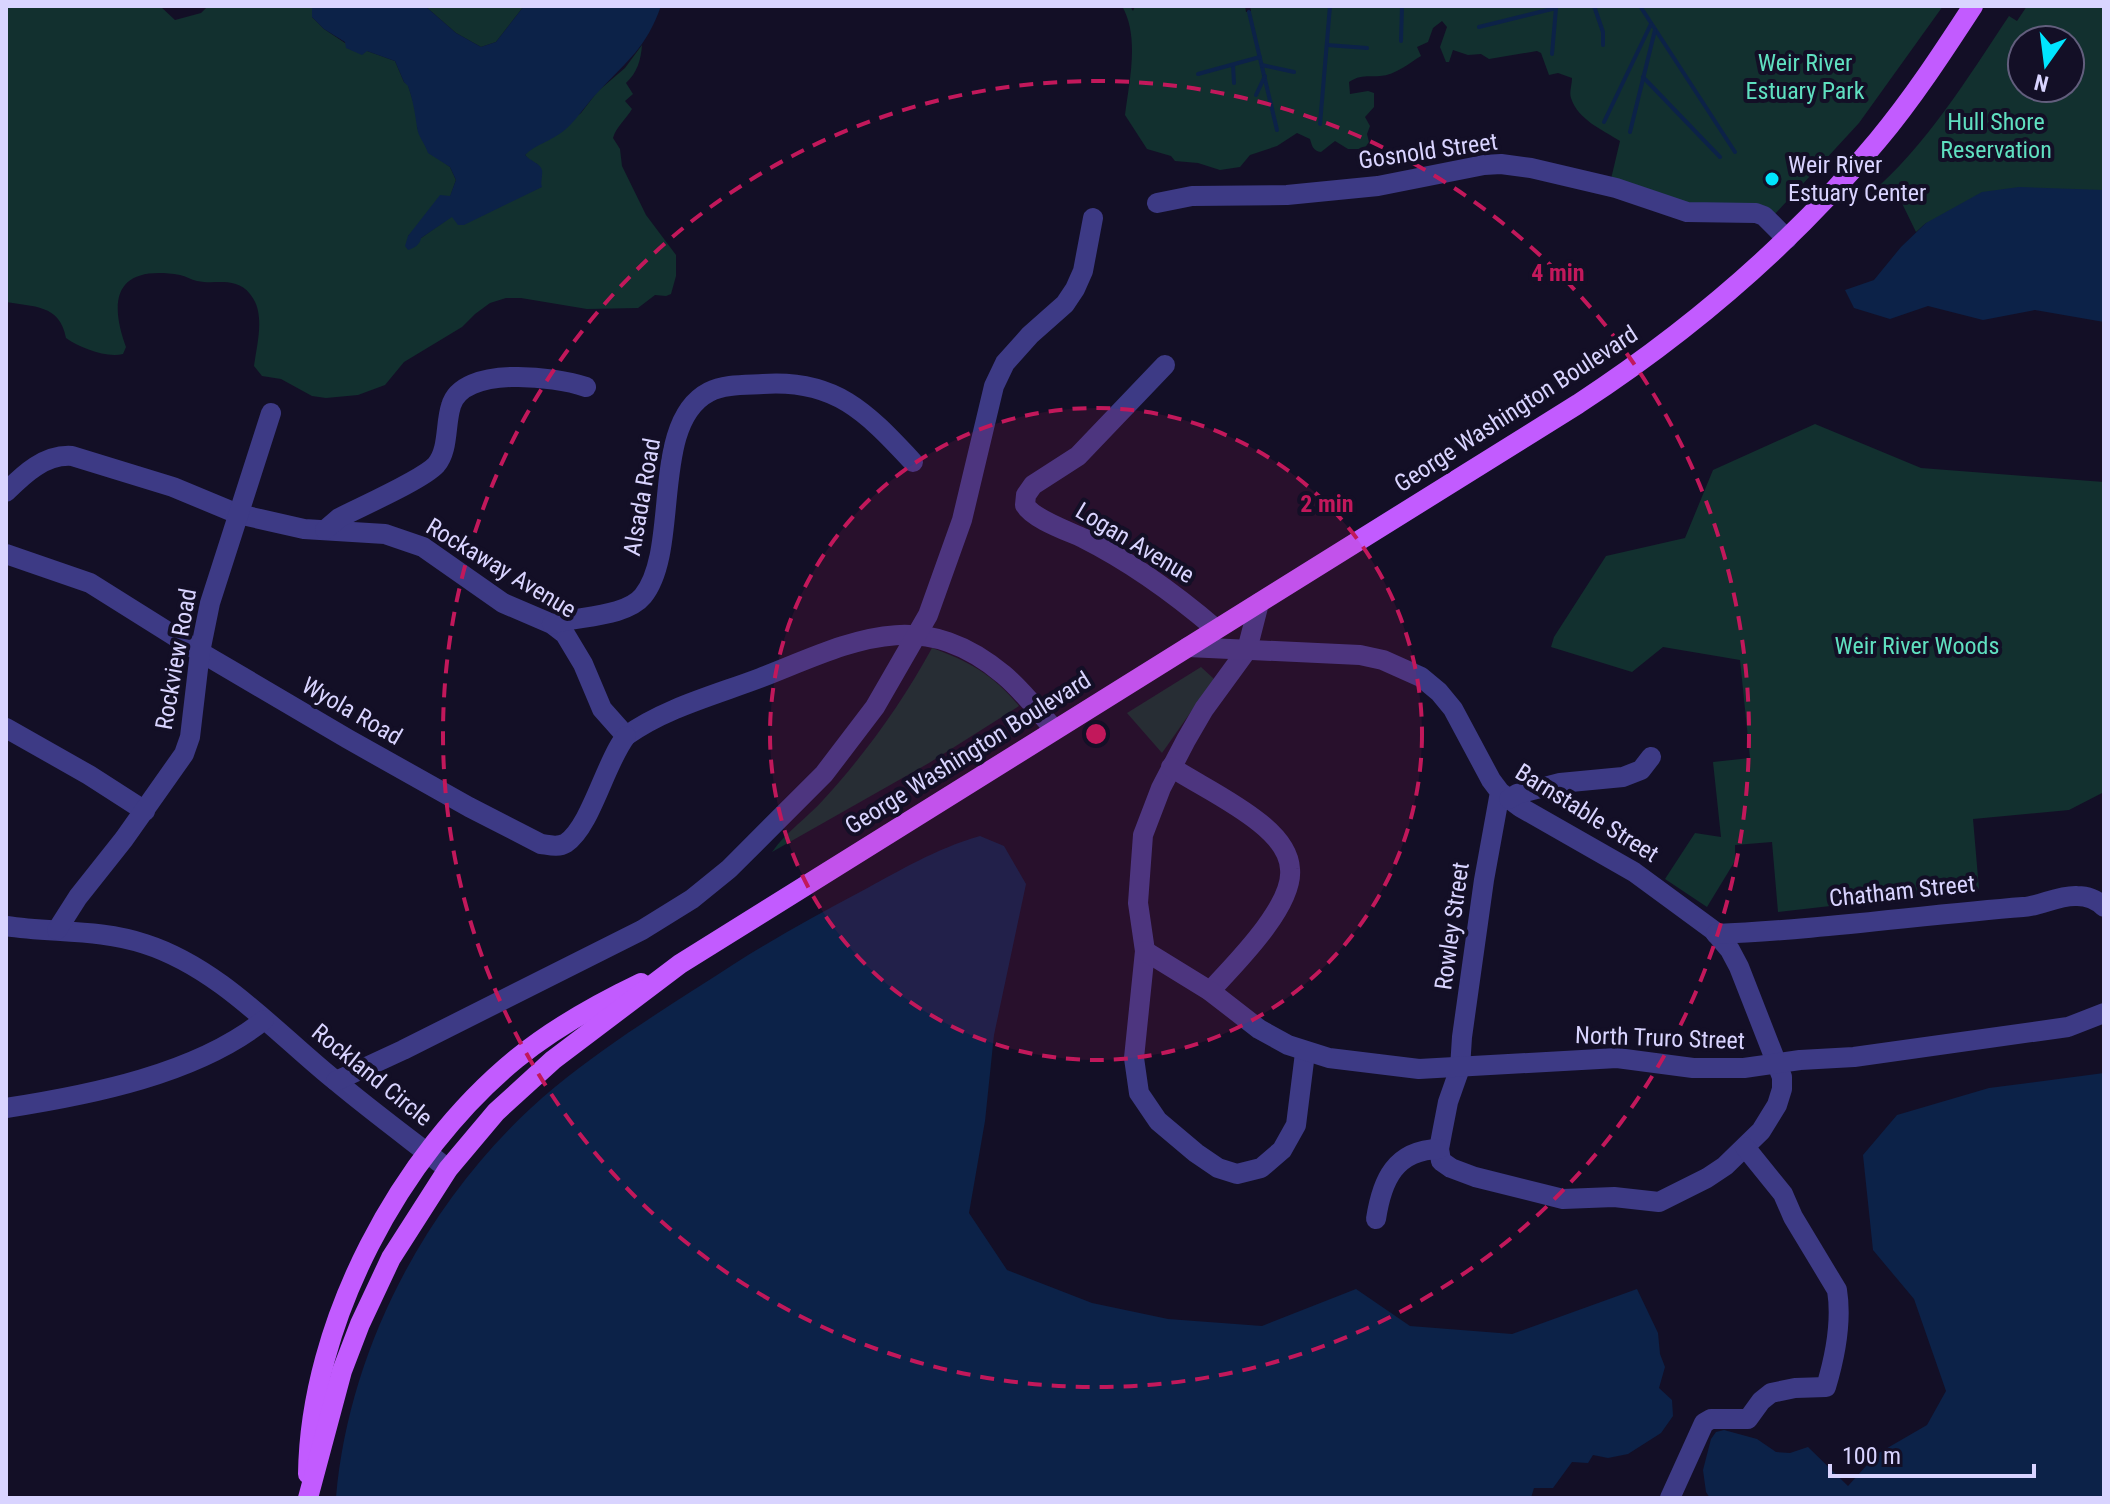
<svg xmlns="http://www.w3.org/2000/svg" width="2110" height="1504" font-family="'Roboto Condensed',sans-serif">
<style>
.green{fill:#12302f;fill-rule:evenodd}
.water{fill:#0c2248}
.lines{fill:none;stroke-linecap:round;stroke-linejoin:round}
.stream{stroke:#0c2248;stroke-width:4}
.minor{stroke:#3d3a85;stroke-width:20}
.major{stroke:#c25bff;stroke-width:20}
.ring{fill:none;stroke:#c2185b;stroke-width:4;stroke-dasharray:14 10}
.poi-dot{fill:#00e5ff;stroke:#130f26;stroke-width:3}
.labels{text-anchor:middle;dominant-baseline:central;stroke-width:8;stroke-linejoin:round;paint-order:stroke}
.park-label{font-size:24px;fill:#5fe0c0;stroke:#130f26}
.street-label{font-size:24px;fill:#d9d4ff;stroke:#130f26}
.poi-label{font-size:24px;fill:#d9d4ff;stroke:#130f26;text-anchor:start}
.centre{fill:#c2185b;stroke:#130f26;stroke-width:4}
.ring-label{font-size:24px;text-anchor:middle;font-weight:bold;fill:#c2185b;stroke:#130f26;stroke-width:8;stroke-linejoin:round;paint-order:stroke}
</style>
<rect width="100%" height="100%" fill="#130f26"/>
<g class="green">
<path d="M 6,6 L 160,6 L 175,20 L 201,13 L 208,6 L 312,6 L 312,17 L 324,29 L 345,43 L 395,61 L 404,82 L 408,85 L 418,117 L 417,127 L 427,149 L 450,167 L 456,180 L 450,197 L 408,236 L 421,238 L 452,216 L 517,198 L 541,187 L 537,164 L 530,161 L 525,155 L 527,152 L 581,113 L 597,92 L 625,68 L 642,45 C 641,60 637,73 626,83 L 633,94 L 625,101 L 632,109 C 626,119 616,127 613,138 L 620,149 L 622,166 L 646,215 L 676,255 L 676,276 L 671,294 L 666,296 L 655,295 L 638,308 L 587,309 L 521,298 L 506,298 L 490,303 L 475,314 L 462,327 L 404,362 L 385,385 L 358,395 L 326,398 L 312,396 L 281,379 L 262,376 L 254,366 C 257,343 266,313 250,294 C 236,276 215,285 197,281 C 191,280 186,276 180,275 C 119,265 107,295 126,347 L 123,354 C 106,358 80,348 66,338 C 60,304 33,307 6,302 Z"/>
<polygon points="425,6 524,6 496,42 481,47 456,33"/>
<path d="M 1122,6 L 1130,6 L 1133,11 L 1135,6 L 1245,6 L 1246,12 L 1251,11 L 1250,6 L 1943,6 L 1859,123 L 1774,215 L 1695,205 L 1611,179 L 1620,141 C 1603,130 1578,120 1571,98 C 1569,92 1572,85 1572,78 L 1558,73 L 1549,75 L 1541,53 L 1537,51 L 1489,59 L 1481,54 L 1468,55 L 1453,50 L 1449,62 L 1446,62 L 1440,47 L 1447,27 L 1442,21 L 1433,28 L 1428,42 L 1417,47 L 1421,56 C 1409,63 1396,75 1380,76 C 1368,77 1361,74 1349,82 L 1350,94 L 1368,91 L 1374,93 L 1374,107 L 1365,117 L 1370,126 L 1367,134 L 1369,142 L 1364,149 L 1348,149 L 1335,141 L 1321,152 C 1313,151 1312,146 1310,139 L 1297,133 L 1277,146 L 1250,155 L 1240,167 L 1220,170 L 1198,163 L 1175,161 L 1171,156 L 1147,149 L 1125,115 C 1129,82 1140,37 1122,6 Z"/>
<path d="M 2027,6 L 2104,6 L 2104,190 L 1926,223 L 1916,232 L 1894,187 L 1869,195 C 1926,146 1967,79 2009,16 L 2017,21 ZM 2022,40 L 2070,40 L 2070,88 L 2022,88 Z"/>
<polygon points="1815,424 1921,468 2104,482 2104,792 2069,810 1973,819 1979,889 1778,912 1772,842 1735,845 1735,861 1707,907 1665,879 1695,833 1721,837 1713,762 1750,758 1740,660 1663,647 1632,672 1551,647 1554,637 1606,556 1685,538 1713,470"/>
<path d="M 932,648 C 967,660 995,676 1019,706 L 929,763 L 772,852 C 786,832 808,817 824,799 C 866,753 902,703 932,648 Z"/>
<polygon points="1201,667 1214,679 1162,753 1127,713"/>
</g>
<g class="water">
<path d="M 312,6 L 425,6 L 456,33 L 481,47 L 496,42 L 524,6 L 661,6 C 646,48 628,60 599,91 C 587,103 579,117 566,129 C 554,140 534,145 525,155 C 530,161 540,163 542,170 C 543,176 540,182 542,187 L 464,225 L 458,225 L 452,217 L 421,238 C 420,245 414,248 408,250 L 405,246 L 408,236 L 440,195 L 450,196 L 456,180 L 450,167 L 428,153 C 425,143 418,137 417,127 C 415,113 413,100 408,86 L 404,82 L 395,61 L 367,51 L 362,55 L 346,48 L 345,42 L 324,29 L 312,17 Z"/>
<polygon points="2019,187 2104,190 2104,322 2035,310 1983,320 1928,306 1890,319 1854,308 1845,290 1874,280 1901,247 1926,223 1982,192"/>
<path d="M 980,836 L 1004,846 L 1026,884 L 994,1035 L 985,1121 L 969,1213 L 1007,1270 L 1092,1303 L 1168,1319 L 1262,1326 L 1356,1289 L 1410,1326 L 1512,1334 L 1637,1289 L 1658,1333 L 1660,1354 L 1665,1367 L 1659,1388 L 1672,1400 L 1673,1416 L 1661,1433 L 1628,1454 L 1608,1458 L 1593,1455 L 1588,1463 L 1572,1462 L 1553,1488 L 1534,1488 L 1531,1498 L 336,1498 C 349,1342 435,1186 555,1087 C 611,1041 674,1003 734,964 C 775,938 817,915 860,892 C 901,870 935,849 980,836 Z"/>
<polygon points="2104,1073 2104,1498 1710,1498 1706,1492 1703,1470 1711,1439 1716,1432 1724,1430 1757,1439 1776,1452 1790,1453 1808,1447 1848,1486 1877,1454 1927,1425 1946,1391 1914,1299 1873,1250 1863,1155 1897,1115 1989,1088"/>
</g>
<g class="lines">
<g class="stream">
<polyline points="1594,6 1603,32 1603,45"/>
<polyline points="1640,6 1735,152"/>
<polyline points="1249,12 1277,130"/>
<polyline points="1479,27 1556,8"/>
<polyline points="1401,41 1402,6"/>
<polyline points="1327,45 1367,48"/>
<polyline points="1552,54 1556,8"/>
<polyline points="1233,65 1234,83"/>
<polyline points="1262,65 1294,72"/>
<polyline points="1198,74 1260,57"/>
<polyline points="1643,77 1720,157"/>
<polyline points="1256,95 1265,76"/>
<polyline points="1604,122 1651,24"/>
<polyline points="1320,124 1330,6"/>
<polyline points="1630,132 1655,30"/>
</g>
<g class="minor">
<polyline points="1157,203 1192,196 1287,195 1378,186 1484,165 1501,164 1531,168 1616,188 1687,212 1756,213 1764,216 1787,239"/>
<path d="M 1165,365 L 1078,456 L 1033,485 L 1026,495 L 1025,505 C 1033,519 1068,531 1083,538 C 1131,562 1175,594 1216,629"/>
<path d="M 6,492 C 24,474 45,454 72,456 L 173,487 L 238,514 L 304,529 L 385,534 L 423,547 L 503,603 L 552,624 L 565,634 L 583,664 L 602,709 L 626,736 C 665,708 715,695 760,678 C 850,643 918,603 1004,675 C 1023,691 1038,711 1054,729"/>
<path d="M 325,530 L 339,518 C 360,507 422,480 436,465 C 449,450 445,424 451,406 C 462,365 555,376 586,387"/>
<path d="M 6,554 L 90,583 L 200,652 L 348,739 L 469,807 L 541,844 C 549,845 558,848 566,843 C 591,826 605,763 626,736"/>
<polyline points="1259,603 1247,650 1204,709 1186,740 1161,788 1143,835 1138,903 1145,951 1134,1058 1139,1093 1158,1121 1196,1153 1218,1168 1237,1174 1261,1168 1282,1150 1296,1125 1305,1053"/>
<path d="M 552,624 C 578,616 626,617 643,596 C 681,549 649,423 709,392 C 724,384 746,385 763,384 C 836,379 867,413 913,462"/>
<polyline points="1188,647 1360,655 1383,660 1421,677 1439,692 1453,709 1491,780 1500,792 1520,807 1634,872 1713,930 1730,950 1739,967 1782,1077 1782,1089 1777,1105 1761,1131 1725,1166 1707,1178 1659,1202 1614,1197 1563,1199 1475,1177 1451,1168 1441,1161 1439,1149 1442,1133 1448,1102 1460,1068 1462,1037 1484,880 1500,792"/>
<polyline points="6,728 89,775 145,811"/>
<path d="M 1171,767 C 1201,786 1233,801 1260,823 C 1275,835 1289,850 1290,869 C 1294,906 1234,965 1210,991"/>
<polyline points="1509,799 1517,794 1560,783 1623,777 1641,770 1651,757"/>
<path d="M 6,926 C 52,933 100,929 145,944 C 220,968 277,1034 337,1082 C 373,1112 411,1140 448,1169"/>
<polyline points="57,930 78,897 124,839 184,754 190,737 200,652 210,603 271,413"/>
<path d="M 1716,934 C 1819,930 1921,915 2023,907 C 2041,906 2058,895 2077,896 C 2088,896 2096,899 2104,907"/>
<polyline points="1145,951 1210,991 1259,1029 1288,1045 1329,1058 1419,1069 1617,1058 1693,1068 1744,1068 1800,1060 1854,1057 2068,1027 2104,1013"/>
<polyline points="336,1081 403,1050 642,930 692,899 729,869 824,774 875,707 928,615 962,520 994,386 1005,363 1030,335 1065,304 1075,289 1083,271 1093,218"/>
<path d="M 6,1108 C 90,1095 197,1074 264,1020"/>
<path d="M 1376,1219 C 1382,1180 1395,1150 1439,1149"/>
<path d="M 1670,1498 L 1704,1423 L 1711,1419 L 1748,1419 L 1761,1401 L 1771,1393 L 1795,1388 L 1826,1387 C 1835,1357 1842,1321 1837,1290 L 1793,1217 L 1783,1194 L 1745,1147"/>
</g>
<g class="major">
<path d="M 308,1474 C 310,1323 400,1154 516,1059 C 554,1028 597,1004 641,983"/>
<path d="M 308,1498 L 342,1371 L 360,1324 L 391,1258 L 448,1169 L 496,1112 L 553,1060 L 680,964 L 1578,404 C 1691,330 1792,244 1878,140 C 1913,98 1943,52 1973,6"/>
</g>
</g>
<circle cx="1096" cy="734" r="326" fill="#c2185b" fill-opacity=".12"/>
<g class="ring">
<circle cx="1096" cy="734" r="326"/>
<circle cx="1096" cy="734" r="653"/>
</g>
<circle class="poi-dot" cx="1772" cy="179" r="8"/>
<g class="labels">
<g class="park-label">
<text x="1805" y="63">Weir River<tspan x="1805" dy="28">Estuary Park</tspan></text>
<text x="1996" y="122">Hull Shore<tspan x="1996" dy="28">Reservation</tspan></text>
<text x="1917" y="646">Weir River Woods</text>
</g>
<g class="street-label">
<text transform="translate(1428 151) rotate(-8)">Gosnold Street</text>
<text transform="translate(1516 409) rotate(-33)">George Washington Boulevard</text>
<text transform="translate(642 497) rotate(-80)">Alsada Road</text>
<text transform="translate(1135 543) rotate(31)">Logan Avenue</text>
<text transform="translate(501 568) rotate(31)">Rockaway Avenue</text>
<text transform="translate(176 659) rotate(-80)">Rockview Road</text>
<text transform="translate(352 711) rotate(30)">Wyola Road</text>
<text transform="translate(968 753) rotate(-32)">George Washington Boulevard</text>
<text transform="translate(1587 813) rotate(32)">Barnstable Street</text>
<text transform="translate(1902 891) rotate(-6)">Chatham Street</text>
<text transform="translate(1452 926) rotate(-82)">Rowley Street</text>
<text transform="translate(1660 1038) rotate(2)">North Truro Street</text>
<text transform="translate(372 1075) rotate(39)">Rockland Circle</text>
</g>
<g class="poi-label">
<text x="1788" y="165">Weir River<tspan x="1788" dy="28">Estuary Center</tspan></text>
</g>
</g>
<circle cx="1096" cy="734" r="12" class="centre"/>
<g class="ring-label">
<text x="1558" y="281">4 min</text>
<text x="1327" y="512">2 min</text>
</g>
<rect width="2110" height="1504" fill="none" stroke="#d9d4ff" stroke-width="16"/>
<g transform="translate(2046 64) rotate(194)"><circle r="38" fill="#130f26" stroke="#625e7d" stroke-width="2"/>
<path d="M0-6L14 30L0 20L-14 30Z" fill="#00e5ff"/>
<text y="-12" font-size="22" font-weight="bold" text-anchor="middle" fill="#d9d4ff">N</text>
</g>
<path d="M1830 1464v12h204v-12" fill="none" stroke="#d9d4ff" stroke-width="4"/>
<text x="1842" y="1464" font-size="24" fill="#d9d4ff" stroke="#130f26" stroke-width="6" paint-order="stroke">100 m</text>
</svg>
